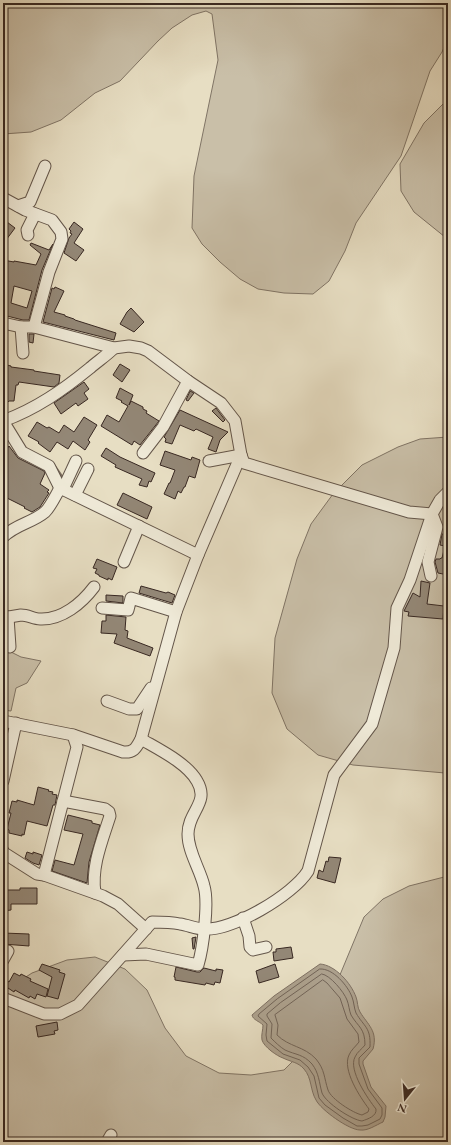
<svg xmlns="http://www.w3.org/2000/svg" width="451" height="1145" font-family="'EB Garamond',serif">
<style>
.green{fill:#c9bfa8;stroke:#807465}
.water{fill:#aca08c;stroke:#7e7062}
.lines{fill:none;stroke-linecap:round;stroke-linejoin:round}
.shore{stroke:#726457;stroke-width:1}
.stream{stroke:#7e7062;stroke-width:2.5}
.building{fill:#938776;stroke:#382822;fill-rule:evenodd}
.minor-casing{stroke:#64564a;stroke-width:13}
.minor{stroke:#efead8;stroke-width:11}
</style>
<rect width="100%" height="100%" fill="#e7dec3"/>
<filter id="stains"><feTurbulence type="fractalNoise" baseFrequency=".005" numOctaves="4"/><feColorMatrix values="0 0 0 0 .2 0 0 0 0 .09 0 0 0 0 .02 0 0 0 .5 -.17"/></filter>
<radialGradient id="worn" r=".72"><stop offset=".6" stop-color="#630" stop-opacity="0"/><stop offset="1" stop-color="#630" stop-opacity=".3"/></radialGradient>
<g class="green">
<polygon points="3,3 448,3 448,39 442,52 430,71 401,156 356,223 345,251 329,281 313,294 284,293 258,289 240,279 220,262 202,244 192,228 194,176 218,60 212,14 206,11 192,15 172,28 158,41 120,81 95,93 61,120 31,132 3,134"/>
<polygon points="448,99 448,238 445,237 414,212 401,191 400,164 424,123"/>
<polygon points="448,437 448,778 445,773 353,765 318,755 287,729 272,693 275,638 297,559 311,524 333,494 362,465 398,447 420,439"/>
<polygon points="3,638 7,638 7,650 21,657 41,661 27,683 16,688 11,711 3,710"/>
<polygon points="448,876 448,1142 3,1142 3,992 32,973 67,960 95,957 125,969 147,990 165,1028 186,1056 219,1073 251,1075 284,1070 304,1050 337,982 364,917 383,899 409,886"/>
</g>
<path class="water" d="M 320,964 C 335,965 351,983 356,997 C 358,1002 357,1007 360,1012 C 368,1025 378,1031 373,1049 L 363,1061 L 363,1064 L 371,1087 L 386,1106 L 385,1117 L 383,1122 C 376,1125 368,1131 360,1130 C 349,1130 321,1110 316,1100 C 310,1090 312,1078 304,1069 C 298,1062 291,1062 283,1058 C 277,1056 264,1047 262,1040 C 261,1035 263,1030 263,1025 C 259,1021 253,1020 252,1015 L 274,996 Z"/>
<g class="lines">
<g class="shore">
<path d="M 320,969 C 333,968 348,986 352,997 C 354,1002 354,1008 356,1013 C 364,1027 371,1027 370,1047 L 359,1058 L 359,1064 L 368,1089 L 382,1108 L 382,1115 L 380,1119 L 368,1125 L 362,1126 L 357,1126 L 343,1118 L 325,1105 L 319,1098 L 314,1076 L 308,1067 L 300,1060 L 283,1054 L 267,1041 L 266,1035 L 267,1024 L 258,1016 L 259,1014 L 277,999 Z"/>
<path d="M 322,974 C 330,975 344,992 347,1000 C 349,1005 349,1010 351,1015 C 358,1027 365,1028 365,1045 C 362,1049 357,1052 355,1057 C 348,1070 368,1099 376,1109 C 377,1116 368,1119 362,1121 C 352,1120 326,1103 322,1093 C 319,1082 319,1073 312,1064 C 303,1054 296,1055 285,1050 C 280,1047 275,1042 271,1038 L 272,1024 L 267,1016 L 267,1014 L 280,1003 Z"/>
<path d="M 323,980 L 327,983 L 340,998 L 347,1019 L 358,1034 L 359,1042 C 356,1046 351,1050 349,1055 C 342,1070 360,1097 369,1109 L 368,1112 L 362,1115 C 353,1113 331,1099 328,1090 C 324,1078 325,1070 316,1059 C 304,1046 289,1047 277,1035 L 278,1025 L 275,1015 Z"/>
</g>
<polyline class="stream" points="54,465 63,478"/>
</g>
<g class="building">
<polygon points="3,219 15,228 3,244"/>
<polygon points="74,222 83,229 74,243 84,250 76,261 64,253 69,238 72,234 70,233 71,231 69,229"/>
<path d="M 31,243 L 49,250 L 53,244 L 42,270 L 29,320 L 23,320 L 3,315 L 3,260 L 14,262 L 14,261 L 36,265 L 41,254 L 30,245 ZM 14,286 L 32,291 L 27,308 L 11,303 Z"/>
<polygon points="55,287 64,291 54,312 65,315 65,316 74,319 75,320 116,333 114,340 43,322 52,288 54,289"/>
<polygon points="131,308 144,322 134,332 120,324 127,312"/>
<polygon points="29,334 34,334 33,343 29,342"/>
<polygon points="3,364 11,366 11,367 34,370 34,371 60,375 59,383 54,387 19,382 18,385 16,385 14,401 9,401 3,407"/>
<polygon points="120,364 130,370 122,382 113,375"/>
<polygon points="84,382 89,389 84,393 88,399 78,406 76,403 61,414 54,403"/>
<polygon points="120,388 133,395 129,405 131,401 143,407 143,409 147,411 146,413 159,421 140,445 134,441 132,445 101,426 107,415 119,422 128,406 121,402 122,401 116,398"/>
<polygon points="190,391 194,393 188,401 186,400"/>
<polygon points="216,408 225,420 223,422 212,411"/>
<polygon points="180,410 228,432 220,440 216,452 208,449 213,437 196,429 194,431 180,425 172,444 165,442 166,439 164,437"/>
<polygon points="84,417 97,425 88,440 90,442 85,450 73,441 68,449 57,442 50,452 38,443 39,442 28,436 37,422 47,428 49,427 59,433 64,425 74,432"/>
<polygon points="9,446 18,458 44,471 45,473 40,484 49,490 47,492 49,493 40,507 32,512 24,508 25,507 3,496 3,454"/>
<polygon points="106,448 120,457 155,473 151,482 149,481 147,487 139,485 142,479 115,467 116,465 101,456"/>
<polygon points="165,451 191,460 192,457 200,460 195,478 189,476 185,487 184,487 181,493 178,491 175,499 164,494 169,483 170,483 175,470 160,465"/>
<polygon points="123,493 152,507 147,519 117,505"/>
<polygon points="442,534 448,535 448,575 438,573 435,562 436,559 440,559 441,558 442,558 445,546 440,545"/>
<polygon points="97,559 117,567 112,580 108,578 108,580 99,576 99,575 95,573 97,569 93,568"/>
<polygon points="421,581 430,583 427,604 444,606 443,619 408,616 409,612 404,611 413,593 420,597"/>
<polygon points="141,586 166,593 168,592 175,595 172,603 139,593"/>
<polygon points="106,595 123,596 123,603 106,601"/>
<polygon points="106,615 126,617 125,630 128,631 127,638 153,648 150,656 114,643 117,634 101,633 102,621 106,621"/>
<polygon points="38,787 49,790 48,791 53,792 52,794 57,795 55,805 53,805 47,826 27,821 24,835 22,834 22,836 9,833 9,830 7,829 11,813 9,813 12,801 17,802 17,800 34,805"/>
<polygon points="68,815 92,821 92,823 100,825 89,862 87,883 52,871 55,860 74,865 83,834 64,830"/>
<polygon points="27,852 33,854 33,852 42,855 39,865 33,863 25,858"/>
<polygon points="329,857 341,858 335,883 317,878 319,870 323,872 326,861 328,862"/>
<polygon points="20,888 37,888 37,904 11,904 11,910 3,911 3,890 20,890"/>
<polygon points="3,933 29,934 29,946 3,944"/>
<polygon points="196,937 194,949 193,949 192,938"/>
<polygon points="291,947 293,958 274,961 273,952 276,952 276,949"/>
<polygon points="42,964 60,970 59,972 65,974 58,999 47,996 52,977 39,970"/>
<polygon points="275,964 279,977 259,983 256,971"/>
<polygon points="176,967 197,972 200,972 204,968 216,971 216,969 223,970 220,983 215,982 214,985 206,983 205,985 175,980 175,977 174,977"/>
<polygon points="14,973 20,976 21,974 31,979 30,981 48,989 46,997 37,994 35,999 30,996 29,998 15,990 14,992 8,988 6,992 3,991 3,978 9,982"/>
<polygon points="57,1022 58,1030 54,1031 55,1034 38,1037 36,1026"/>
</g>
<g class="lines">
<g class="minor-casing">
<g id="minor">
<polyline points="3,198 25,210 52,220 61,232 62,239 49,272 34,327"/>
<polyline points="18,206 30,202 45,166"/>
<polyline points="28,235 27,230 35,214"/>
<polyline points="3,323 21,327 34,327 114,348 129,346 141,348 148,351 188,381 221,403 235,421 241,455 244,463 409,512 432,514 440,500 448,492"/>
<polyline points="21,327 23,353"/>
<path d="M 3,421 C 36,409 63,390 90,368 C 98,361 106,356 114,348"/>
<polyline points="3,421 22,452 49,466 60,488"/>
<polyline points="143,453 163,427 188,381"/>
<polyline points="209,461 241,455"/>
<polyline points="63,489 76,461"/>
<polyline points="75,495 88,469"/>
<path d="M 3,537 C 16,524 32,523 45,512 C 51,506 56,495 60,488 L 198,555"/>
<polyline points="124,562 139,526"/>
<polyline points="431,576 428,562 437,527 432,514"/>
<polyline points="102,608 128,610 131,598 176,612"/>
<polyline points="8,617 10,647"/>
<path d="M 3,618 C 9,617 15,616 21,615 C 28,615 34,619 40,619 C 62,620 82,603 94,587"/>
<polyline points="107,701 129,709 137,709 151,688"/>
<path d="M 3,721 L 73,735 L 123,752 C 134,753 136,748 141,739 L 176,612 L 198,555 L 241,455"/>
<polyline points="3,781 16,723"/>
<path d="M 63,801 L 105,809 L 109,812 L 110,816 C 102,841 91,867 95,893"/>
<polyline points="3,851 4,853 37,874 44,875 103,896 118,904 146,929"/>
<polyline points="44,875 77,747 73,735"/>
<polyline points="243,918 249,936 250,947 253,950 266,947"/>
<path d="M 123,955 L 146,954 L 198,965 C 203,948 209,903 204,886 C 200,869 188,852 188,834 C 188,811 210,803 197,781 C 187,763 158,749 141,739"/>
<polyline points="3,960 8,951"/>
<path d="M 3,998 L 44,1014 L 60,1014 L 78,1005 L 152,922 C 162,922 171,922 180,924 C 188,925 196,929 204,929 C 232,931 293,895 308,871 L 334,775 L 372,724 L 394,648 L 397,608 L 410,580 L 432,514"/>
<polyline points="107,1142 111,1135"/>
</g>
</g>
<use href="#minor" class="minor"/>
</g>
<rect width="451" height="1145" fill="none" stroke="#e7dec3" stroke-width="16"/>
<rect x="4" y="4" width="443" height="1137" fill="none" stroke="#382822" stroke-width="2"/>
<rect x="8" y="8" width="435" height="1129" fill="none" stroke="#382822"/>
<g transform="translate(405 1099) rotate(197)" stroke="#efead8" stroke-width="3" paint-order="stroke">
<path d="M0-3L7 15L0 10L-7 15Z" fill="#382822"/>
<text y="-6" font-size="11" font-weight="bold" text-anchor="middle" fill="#382822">N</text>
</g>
<rect width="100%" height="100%" filter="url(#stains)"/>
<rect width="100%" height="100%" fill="url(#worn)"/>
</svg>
